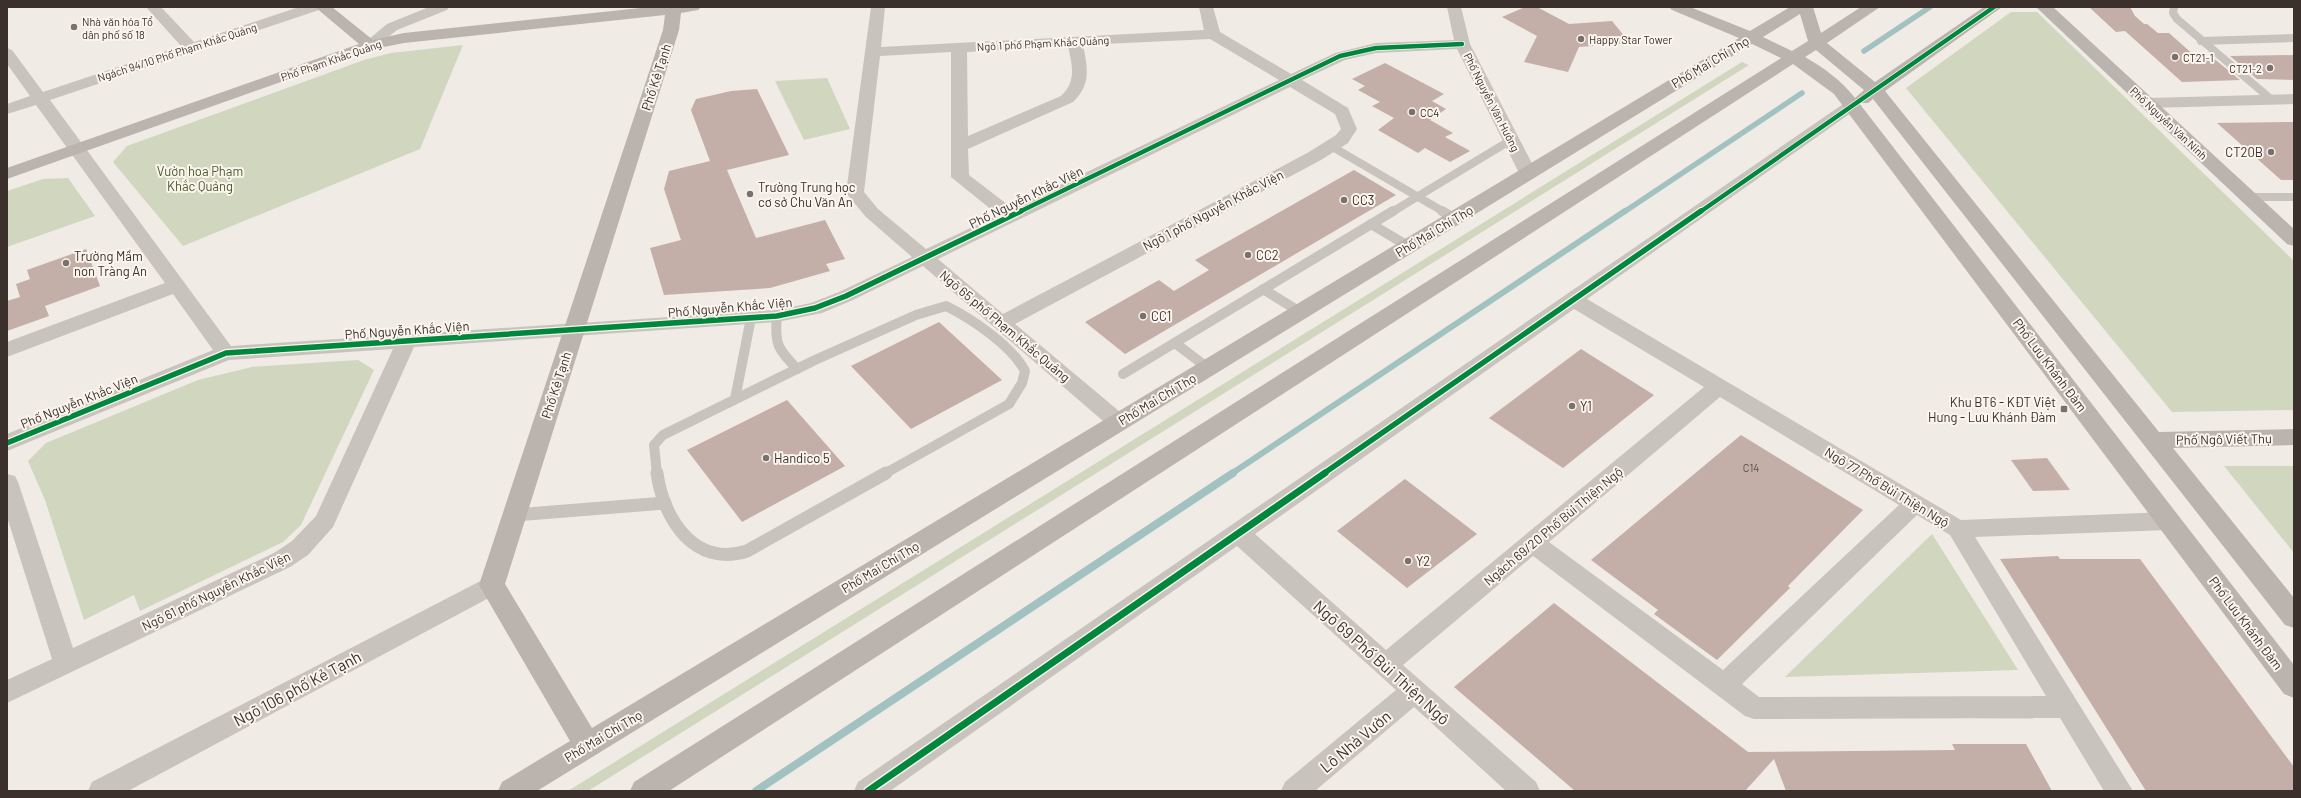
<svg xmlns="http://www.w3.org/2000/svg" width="2301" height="798" font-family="Barlow,sans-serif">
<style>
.green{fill:#d1d6bf}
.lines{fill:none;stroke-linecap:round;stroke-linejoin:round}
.stream-far2{stroke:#a1c2c1;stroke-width:5.5}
.stream-far1{stroke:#a1c2c1;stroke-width:6}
.stream{stroke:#a1c2c1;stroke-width:8}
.building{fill:#c3afa7}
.lane-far2{stroke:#c9c3be;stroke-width:8}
.lane-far1{stroke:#c9c3be;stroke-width:10}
.lane{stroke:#c9c3be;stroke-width:13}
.street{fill:#c9c3be;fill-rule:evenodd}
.secondary{fill:#bab3ae;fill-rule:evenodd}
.cycleway-far2-casing{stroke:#fbf5ee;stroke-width:6}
.cycleway-far1-casing{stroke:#fbf5ee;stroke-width:8}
.cycleway-casing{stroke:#fbf5ee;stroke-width:10}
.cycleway-far2{stroke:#00873e;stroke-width:4.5}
.cycleway-far1{stroke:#00873e;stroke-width:5.5}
.cycleway{stroke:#00873e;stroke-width:7}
.poi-dot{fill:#7a716c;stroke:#fbf5ee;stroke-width:1.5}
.labels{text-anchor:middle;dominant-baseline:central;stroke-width:4;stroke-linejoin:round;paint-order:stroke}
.far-poi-label{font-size:11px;fill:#3b302b;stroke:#fbf5ee;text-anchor:start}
.far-street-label{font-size:11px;fill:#3b302b;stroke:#fbf5ee}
.number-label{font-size:11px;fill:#5d504a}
.street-label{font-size:13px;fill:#3b302b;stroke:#fbf5ee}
.poi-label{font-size:13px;fill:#3b302b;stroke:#fbf5ee;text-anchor:start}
.park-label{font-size:13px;fill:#4a5a2e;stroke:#fbf5ee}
.near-street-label{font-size:16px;fill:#3b302b;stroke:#fbf5ee}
</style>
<rect width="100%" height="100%" fill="#f0ebe5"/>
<g class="green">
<polygon points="2011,12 2037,12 2294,261 2294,410 2172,412 1906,88"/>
<polygon points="463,45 420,149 183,246 113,162 127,146 364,60 391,53"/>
<polygon points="1742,62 1749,65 588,791 568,791"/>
<polygon points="827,78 850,129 804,140 775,81"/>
<polygon points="68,178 95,216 7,247 7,191 43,179"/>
<polygon points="358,360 374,370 301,525 283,542 140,611 134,595 84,620 45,500 28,461 46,443 198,380 252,367"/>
<polygon points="2224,466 2294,466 2294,553"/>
<polygon points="1932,534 2018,670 1785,677"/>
</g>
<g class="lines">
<g class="stream-far2">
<polyline points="1864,51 1930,7"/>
<polyline points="1624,212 1802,93"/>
</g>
<polyline class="stream-far1" points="1231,474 1625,211"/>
<polyline class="stream" points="756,791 1233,473"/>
</g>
<g class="building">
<polygon points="1525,7 1537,7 1569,24 1612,21 1630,43 1579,47 1568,72 1524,62 1537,36 1502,17"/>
<polygon points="2089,7 2130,7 2135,16 2144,24 2147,24 2158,33 2169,33 2196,57 2212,57 2240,80 2182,82 2125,31 2116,32"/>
<polygon points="2294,55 2294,80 2257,79 2230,56"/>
<polygon points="1385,63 1444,94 1432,101 1446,109 1430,120 1453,133 1445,137 1470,151 1450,162 1425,148 1418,153 1378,130 1394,118 1372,106 1380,102 1358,90 1365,86 1352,79"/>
<polygon points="757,89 789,155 727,170 756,238 825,220 845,259 826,264 830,271 770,288 664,295 650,248 681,240 664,189 669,171 710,161 691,110 696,99 731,91"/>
<polygon points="2294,122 2294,180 2281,180 2217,123"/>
<polygon points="1354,170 1396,195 1125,354 1085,322 1159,280 1174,291 1209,270 1195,260"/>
<polygon points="86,249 100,286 45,306 49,316 7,331 7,301 20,297 16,284 30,279 27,270"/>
<polygon points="939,322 1002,380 911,429 851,366"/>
<polygon points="1581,349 1654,395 1563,468 1489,418"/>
<polygon points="787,400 845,466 742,522 687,450"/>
<polygon points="1741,435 1863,510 1788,586 1790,588 1717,660 1654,614 1658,610 1591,560"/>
<polygon points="2047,458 2070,490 2033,491 2011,460"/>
<polygon points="1405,479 1477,534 1407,588 1337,531"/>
<polygon points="2058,556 2060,559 2140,559 2294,767 2294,791 2146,791 2000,559"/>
<polygon points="1554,603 1748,752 1955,750 1952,744 2026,744 2052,791 1786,791 1774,759 1745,791 1575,791 1454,687"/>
</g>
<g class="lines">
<g class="lane-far2">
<polyline points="2174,7 2173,13 2177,19 2272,100"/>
<polyline points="2201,41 2294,38"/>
<polyline points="1331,146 1444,212"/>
<polyline points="2249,197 2294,197"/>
<polyline points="1392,212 1511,140"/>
</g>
<g class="lane-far1">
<polyline points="1442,211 1454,218"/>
<polyline points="1371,224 1408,246"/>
<polyline points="1263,289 1300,312"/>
<path d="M 777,316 C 774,344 778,349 797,369"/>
<polyline points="1175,343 1208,368"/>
<polyline points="1123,374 1393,211"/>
<polyline points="735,399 751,318"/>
<path d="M 657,474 L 654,445 L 663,435 L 815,360 L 916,315 L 946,306 C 971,318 1012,346 1025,371 L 1022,383 L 1009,404 L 884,474"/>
</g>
<g class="lane">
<path d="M 657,473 C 663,518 694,568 747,551 L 886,473"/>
<polyline points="515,515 665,503"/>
</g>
<g class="street">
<path d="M 146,7 L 161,7 L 194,42 L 299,7 L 321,7 L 319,10 L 50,100 L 231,346 L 777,310 L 811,303 L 839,292 L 912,257 L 866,217 L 846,193 L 871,7 L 885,7 L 881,47 L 1204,30 L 1199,7 L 1213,7 L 1220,32 L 1291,74 L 1335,53 L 1376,43 L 1454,40 L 1447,7 L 1461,7 L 1470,44 L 1537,173 L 1534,177 L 1522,177 L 1519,173 L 1457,49 L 1376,53 L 1345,60 L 1302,80 L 1348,108 L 1357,129 L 1348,143 L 1321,160 L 1015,324 L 1126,417 L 1129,422 L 1126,427 L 1118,430 L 1110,427 L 923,266 L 853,300 L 822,313 L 777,322 L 414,347 L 333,527 L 308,555 L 290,567 L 7,703 L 7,680 L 52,659 L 7,517 L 7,474 L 15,476 L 18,482 L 73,648 L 274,553 L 292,541 L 316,516 L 393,349 L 229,360 L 7,451 L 7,434 L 213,350 L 173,294 L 7,357 L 7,342 L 165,283 L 36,105 L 7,114 L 7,104 L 30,96 L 7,64 L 7,48 L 12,50 L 43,92 L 181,46 ZM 1210,39 L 1279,80 L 1012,208 L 969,175 L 968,149 L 1073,102 C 1091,85 1088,69 1083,45 ZM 1068,46 C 1072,65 1077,81 1061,96 L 968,136 L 967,52 ZM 951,52 L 951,177 L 998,215 L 926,249 L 878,209 L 864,192 L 880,56 ZM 1290,87 L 1335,114 L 1341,129 L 1336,135 L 1309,152 L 1003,314 L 938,259 Z"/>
<polygon points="429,7 449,7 447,10 397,30 375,48 365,48 362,45 387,24"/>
<polygon points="2294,94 2294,104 2148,108 2142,106 2140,103 2142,100 2148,98"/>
<path d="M 1852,100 L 1858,102 L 1860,105 L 1858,108 L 1587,299 L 1961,520 L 2169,512 L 2177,515 L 2180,521 L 2177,527 L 2169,530 L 1975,537 L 2133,791 L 2104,791 L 2060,718 L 1754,719 L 1745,716 L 1533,556 L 1403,665 L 1536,782 L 1540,791 L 1506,791 L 1414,707 L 1315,791 L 1281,791 L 1285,782 L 1396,690 L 1237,546 L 890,791 L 854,791 L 858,782 L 1846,102 ZM 1574,309 L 1704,387 L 1386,650 L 1255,534 ZM 1720,397 L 1899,505 L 1723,670 L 1549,542 ZM 1917,515 L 1950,535 L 2046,696 L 1759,697 L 1742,684 Z"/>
<polygon points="492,575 500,578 504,585 500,592 128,791 88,791 92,782"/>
</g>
<g class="secondary">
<path d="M 315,7 L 332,7 L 373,40 L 404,33 L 650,7 L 701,7 L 698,10 L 681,13 L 679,30 L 505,584 L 592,728 L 1739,38 L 1672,10 L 1669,7 L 1690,7 L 1750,31 L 1790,7 L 1813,7 L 1821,33 L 1861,7 L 1880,7 L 1827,43 L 1875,82 L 1984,7 L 2002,7 L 1885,91 L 2159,432 L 2294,429 L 2294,445 L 2173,448 L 2294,598 L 2294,628 L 2285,625 L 1873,99 L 1868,103 L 1859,103 L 2294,665 L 2294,698 L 2284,694 L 1834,94 L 1793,64 L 669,791 L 630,791 L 634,782 L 1781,58 L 1752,44 L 537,791 L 498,791 L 502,782 L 570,741 L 479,585 L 663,30 L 665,15 L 404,43 L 374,49 L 7,179 L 7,168 L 359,44 ZM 1800,14 L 1808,41 L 1792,51 L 1763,37 ZM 1816,50 L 1864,90 L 1855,98 C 1841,80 1824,68 1805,57 Z"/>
<polygon points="2036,7 2053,7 2294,229 2294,246 2287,244"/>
</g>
<g class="cycleway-far2-casing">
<g id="cycleway-far2">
<polyline points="1019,212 1340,56 1376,48 1462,44"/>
<polyline points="1700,212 1994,7"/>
</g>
</g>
<g class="cycleway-far1-casing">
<g id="cycleway-far1">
<polyline points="7,443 226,353 777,316 815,308 846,296 1021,211"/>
<polyline points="1323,474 1701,211"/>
</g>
</g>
<g class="cycleway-casing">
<polyline id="cycleway" points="868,791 1325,473"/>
</g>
<use href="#cycleway-far2" class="cycleway-far2"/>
<use href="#cycleway-far1" class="cycleway-far1"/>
<use href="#cycleway" class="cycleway"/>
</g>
<g class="poi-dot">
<circle cx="74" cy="27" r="4"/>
<circle cx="1581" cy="39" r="4"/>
<circle cx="2175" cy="57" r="4"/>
<circle cx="2270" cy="68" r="4"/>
<circle cx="1412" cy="112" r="4"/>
<circle cx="2271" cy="152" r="4"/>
<circle cx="750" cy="194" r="4"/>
<circle cx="1344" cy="200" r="4"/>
<circle cx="1248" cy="255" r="4"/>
<circle cx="66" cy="263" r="4"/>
<circle cx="1143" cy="316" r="4"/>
<circle cx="1572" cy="406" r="4"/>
<rect x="2060" y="405" width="8" height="8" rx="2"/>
<circle cx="766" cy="458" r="4"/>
<circle cx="1408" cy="561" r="4"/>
</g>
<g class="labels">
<g class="far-poi-label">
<text x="82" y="21">Nhà văn hóa Tổ<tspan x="82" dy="13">dân phố số 18</tspan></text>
<text x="1589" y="39">Happy Star Tower</text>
<text x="2183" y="57">CT21-1</text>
<text x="2262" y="68" text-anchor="end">CT21-2</text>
<text x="1420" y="112">CC4</text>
</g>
<g class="far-street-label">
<text transform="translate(1043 43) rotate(-3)">Ngõ 1 phố Phạm Khắc Quảng</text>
<text transform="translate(177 52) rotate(-18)">Ngách 94/10 Phố Phạm Khắc Quảng</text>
<text transform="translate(331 60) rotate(-19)">Phố Phạm Khắc Quảng</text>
<text transform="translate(1492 102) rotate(63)">Phố Nguyễn Văn Hưởng</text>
<text transform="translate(2169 123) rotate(43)">Phố Nguyễn Văn Ninh</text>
</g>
<g class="number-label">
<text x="1751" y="467">C14</text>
</g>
<g class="street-label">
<text transform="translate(1710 62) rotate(-31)">Phố Mai Chí Thọ</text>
<text transform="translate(656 77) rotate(-72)">Phố Kẻ Tạnh</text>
<text transform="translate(1026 197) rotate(-26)">Phố Nguyễn Khắc Viện</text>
<text transform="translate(1213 210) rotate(-28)">Ngõ 1 phố Nguyễn Khắc Viện</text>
<text transform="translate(1434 231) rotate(-31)">Phố Mai Chí Thọ</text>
<text transform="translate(730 307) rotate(-5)">Phố Nguyễn Khắc Viện</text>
<text transform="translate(1005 326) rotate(40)">Ngõ 65 phố Phạm Khắc Quảng</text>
<text transform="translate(407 330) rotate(-4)">Phố Nguyễn Khắc Viện</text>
<text transform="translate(2050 365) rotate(53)">Phố Lưu Khánh Đàm</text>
<text transform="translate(556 385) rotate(-72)">Phố Kẻ Tạnh</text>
<text transform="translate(1157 399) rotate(-31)">Phố Mai Chí Thọ</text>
<text transform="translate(79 401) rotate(-22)">Phố Nguyễn Khắc Viện</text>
<text transform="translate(2224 439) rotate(-1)">Phố Ngô Viết Thụ</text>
<text transform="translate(1887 487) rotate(31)">Ngõ 77 Phố Bùi Thiện Ngộ</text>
<text transform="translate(1553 526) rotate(-40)">Ngách 69/20 Phố Bùi Thiện Ngộ</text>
<text transform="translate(880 567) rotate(-31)">Phố Mai Chí Thọ</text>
<text transform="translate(216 591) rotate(-26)">Ngõ 61 phố Nguyễn Khắc Viện</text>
<text transform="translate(2246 623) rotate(53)">Phố Lưu Khánh Đàm</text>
<text transform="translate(603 736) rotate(-31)">Phố Mai Chí Thọ</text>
</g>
<g class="poi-label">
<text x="2263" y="152" text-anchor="end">CT20B</text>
<text x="758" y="187">Trường Trung học<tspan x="758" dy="15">cơ sở Chu Văn An</tspan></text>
<text x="1352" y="200">CC3</text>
<text x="1256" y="255">CC2</text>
<text x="74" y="256">Trường Mầm<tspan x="74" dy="15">non Tràng An</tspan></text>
<text x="1151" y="316">CC1</text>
<text x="2056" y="402" text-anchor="end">Khu BT6 - KĐT Việt<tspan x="2056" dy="15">Hưng - Lưu Khánh Đàm</tspan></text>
<text x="1580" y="406">Y1</text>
<text x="774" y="458">Handico 5</text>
<text x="1416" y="561">Y2</text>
</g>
<g class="park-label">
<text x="200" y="171">Vườn hoa Phạm<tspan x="200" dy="15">Khắc Quảng</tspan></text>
</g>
<g class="near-street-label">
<text transform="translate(1382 662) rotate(42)">Ngõ 69 Phố Bùi Thiện Ngô</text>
<text transform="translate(297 688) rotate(-28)">Ngõ 106 phố Kẻ Tạnh</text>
<text transform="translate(1355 741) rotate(-40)">Lô Nhà Vườn</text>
</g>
</g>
<rect width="2301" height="798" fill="none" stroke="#3b302b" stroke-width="16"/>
</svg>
